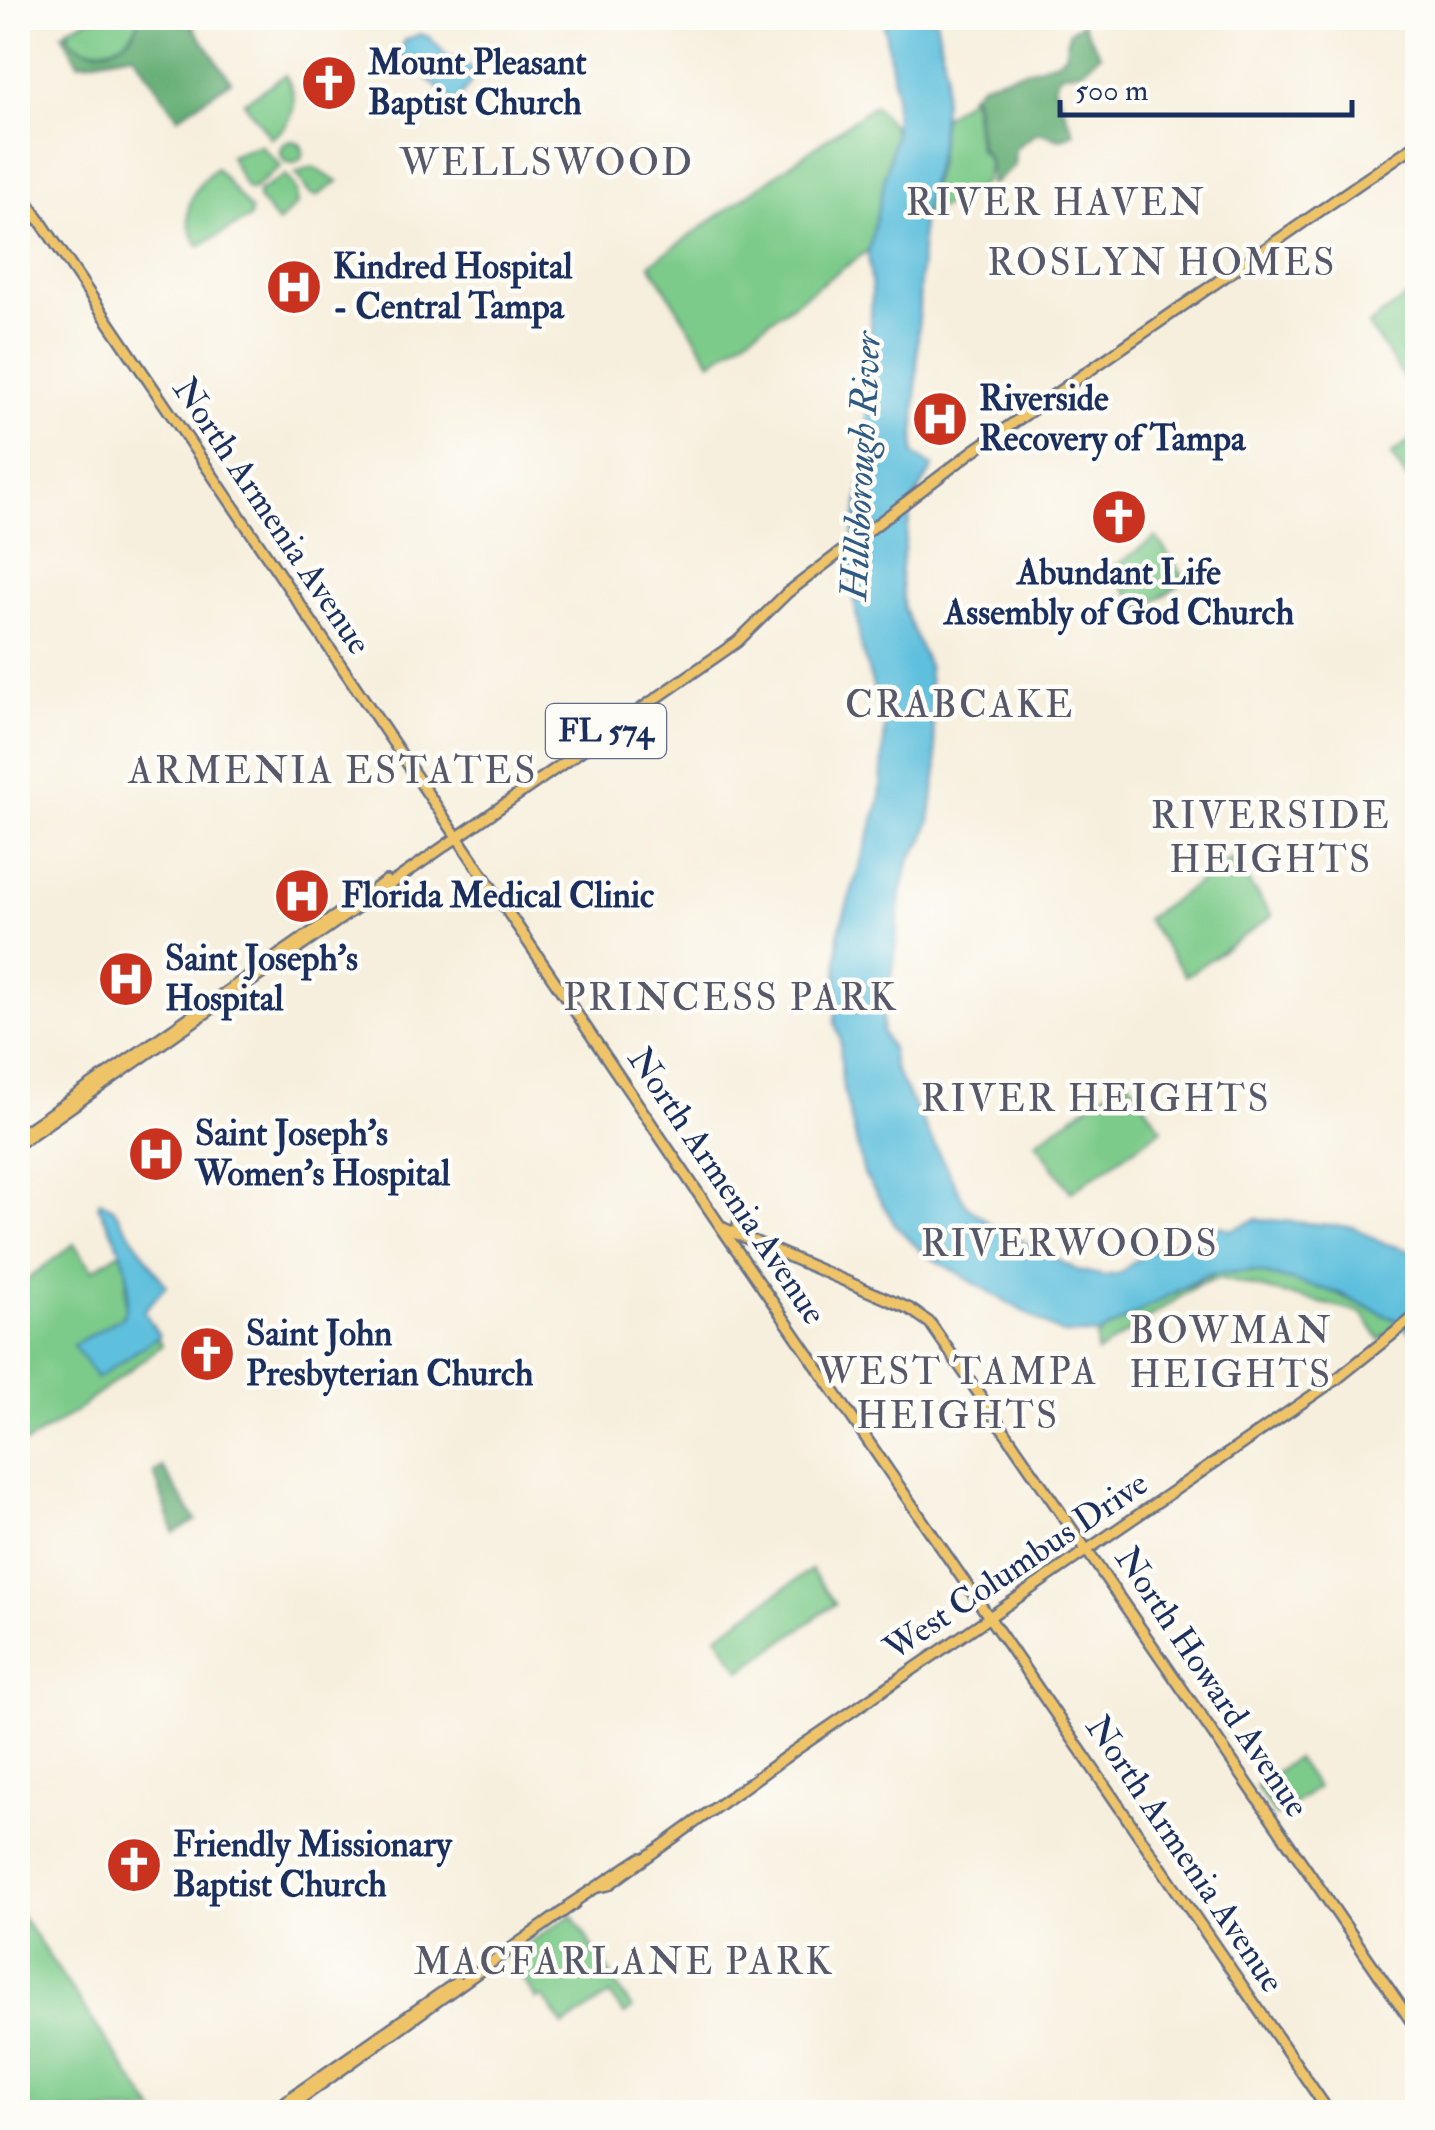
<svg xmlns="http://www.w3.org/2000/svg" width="1435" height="2130" font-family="'IM FELL Double Pica',serif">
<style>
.green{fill:#7dcb8a;stroke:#4c7d74;stroke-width:2.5}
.forest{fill:#66af76;stroke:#406f6a;stroke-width:2.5}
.water{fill:#5fc0dd;stroke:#3d789e;stroke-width:2.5}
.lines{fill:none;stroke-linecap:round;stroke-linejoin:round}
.major-casing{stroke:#68728a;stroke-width:14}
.major{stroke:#efc469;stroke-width:9}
.labels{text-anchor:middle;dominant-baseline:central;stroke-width:9;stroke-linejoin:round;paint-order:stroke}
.shield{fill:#fdfcf7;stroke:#5f6c8c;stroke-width:2.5}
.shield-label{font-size:32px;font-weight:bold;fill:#1b2f5e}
.poi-label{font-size:35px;font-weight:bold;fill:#1b2f5e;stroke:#fdfcf7;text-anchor:start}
.street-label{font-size:35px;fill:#1b2f5e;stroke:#fdfcf7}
.neighbourhood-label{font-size:38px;letter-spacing:2.5px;fill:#57596a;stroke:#fdfcf7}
.water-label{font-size:38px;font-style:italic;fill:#2f5a84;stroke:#fdfcf7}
</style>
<rect width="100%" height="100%" fill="#fdfcf7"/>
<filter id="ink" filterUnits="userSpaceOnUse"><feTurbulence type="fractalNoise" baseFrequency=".01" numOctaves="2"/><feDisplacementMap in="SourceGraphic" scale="20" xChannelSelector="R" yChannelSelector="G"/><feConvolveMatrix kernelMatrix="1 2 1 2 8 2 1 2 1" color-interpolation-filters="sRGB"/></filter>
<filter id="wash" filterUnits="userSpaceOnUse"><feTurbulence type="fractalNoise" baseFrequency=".0048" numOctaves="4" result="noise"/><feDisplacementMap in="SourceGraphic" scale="40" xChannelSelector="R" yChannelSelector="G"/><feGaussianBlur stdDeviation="2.25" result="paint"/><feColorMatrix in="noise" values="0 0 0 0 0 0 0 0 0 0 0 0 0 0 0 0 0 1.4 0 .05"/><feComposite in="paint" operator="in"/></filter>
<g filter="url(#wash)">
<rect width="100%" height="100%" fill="#f7efdd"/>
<g class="green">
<path d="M 92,18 L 140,18 C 130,49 95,58 70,40 L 68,28 Z"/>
<path d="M 285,75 C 300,98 296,123 271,138 L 244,102 Z"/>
<polygon points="972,96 978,148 988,160 986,181 961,199 923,215 937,166 943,117"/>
<polygon points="874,105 893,127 894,138 873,247 711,362 650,264"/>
<circle cx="292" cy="152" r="11"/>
<polygon points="260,145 281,166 252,190 246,188 230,156"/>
<polygon points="313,167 338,182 317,196 309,193 296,173"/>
<path d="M 216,168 L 251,211 L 250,218 L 199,246 C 178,214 190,190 216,168 Z"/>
<polygon points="286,175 296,190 297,204 278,223 258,199 258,192"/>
<polygon points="1412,293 1418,301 1417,397 1368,325"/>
<polygon points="1417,435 1417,494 1391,455"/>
<polygon points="1156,537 1186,580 1141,611 1111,569"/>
<polygon points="1232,859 1272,916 1186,976 1146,919"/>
<polygon points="1127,1078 1162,1129 1071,1192 1036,1142"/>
<polygon points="74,1244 93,1270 123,1250 127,1272 125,1313 116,1322 97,1378 157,1337 162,1345 75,1412 18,1448 18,1286"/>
<polygon points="1218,1272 1261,1272 1324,1288 1400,1322 1380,1340 1362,1313 1218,1278 1198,1285 1097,1353 1096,1338 1111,1324"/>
<polygon points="811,1570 835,1604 741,1671 717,1635"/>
<polygon points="1296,1758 1317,1788 1276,1816 1256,1786"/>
<polygon points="18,1911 155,2112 18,2112"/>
<polygon points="572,1915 632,2009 624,2015 610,1995 564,2026 543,1997 537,2000 507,1957"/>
</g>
<g class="forest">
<path d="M 140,18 L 187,18 L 231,81 L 178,117 L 133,53 L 78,63 L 62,33 L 69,30 L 71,40 C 95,59 130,49 140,18 Z"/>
<polygon points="1082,23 1100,54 1084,69 1060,74 1054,85 1074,133 1060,139 1038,132 1015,148 1014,166 991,185 989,160 980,147 974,96 969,96 983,83 1057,61 1065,54 1069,32"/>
<polygon points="162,1467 196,1520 174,1533 154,1473"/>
</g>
<g class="water">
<polygon points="883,18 936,18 946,72 939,149 922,218 914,454 933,467 912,503 900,573 904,609 928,666 937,770 930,820 923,842 910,859 901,893 893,970 883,1000 882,1033 891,1048 894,1068 966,1205 992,1225 1077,1270 1105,1276 1120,1273 1144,1254 1221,1226 1231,1230 1257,1219 1354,1227 1380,1242 1417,1253 1417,1325 1408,1331 1400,1322 1339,1293 1253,1271 1207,1274 1099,1334 1062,1334 923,1253 896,1226 864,1174 842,1082 840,1038 835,1023 839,931 880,801 885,726 861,647 849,561 866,455 872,290 868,253 894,138 895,91"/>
<polygon points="420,34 429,37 450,59 457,58 472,68 470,84 456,103 399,55 405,40"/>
<path d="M 100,1201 L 113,1208 L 166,1286 L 144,1311 L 159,1336 L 97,1378 L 73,1345 L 122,1317 C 139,1278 118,1240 98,1206 Z"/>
</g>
</g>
<g filter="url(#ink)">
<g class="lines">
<g class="major-casing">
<g id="major">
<polyline points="18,188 721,1227 1329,2112"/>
<polyline points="18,1136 386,881"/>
<polyline points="18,1144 737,642 787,593 973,451 1418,143"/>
<polyline points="741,1213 738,1225 745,1234"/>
<polyline points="723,1228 910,1309 930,1323 1418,2031"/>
<polyline points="598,1887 608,1885 794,1751 1338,1378 1418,1314"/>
<polyline points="569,1905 641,1858"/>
<polyline points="270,2112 457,1982"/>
<polyline points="282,2112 575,1903"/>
</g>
</g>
<use href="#major" class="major"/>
</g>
</g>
<defs>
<g id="church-disc" transform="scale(2.875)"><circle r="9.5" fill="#c8321e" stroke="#fdfcf7"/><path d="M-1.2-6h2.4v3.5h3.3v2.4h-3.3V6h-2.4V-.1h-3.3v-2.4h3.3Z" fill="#fff"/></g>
<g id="hospital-disc" transform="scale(2.875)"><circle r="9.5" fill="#c8321e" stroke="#fdfcf7"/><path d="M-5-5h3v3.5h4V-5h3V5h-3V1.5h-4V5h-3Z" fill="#fff"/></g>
</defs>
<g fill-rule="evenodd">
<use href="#church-disc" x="329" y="83"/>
<use href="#hospital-disc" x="294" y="287"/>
<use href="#hospital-disc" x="940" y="419"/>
<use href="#church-disc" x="1119" y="517"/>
<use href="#hospital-disc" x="302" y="896"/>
<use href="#hospital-disc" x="126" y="979"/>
<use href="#hospital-disc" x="156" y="1154"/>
<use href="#church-disc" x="207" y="1354"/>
<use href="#church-disc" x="134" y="1865"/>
</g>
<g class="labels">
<rect class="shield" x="546" y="704" width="120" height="54" rx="8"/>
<g class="shield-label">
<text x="606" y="731">FL 574</text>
</g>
<g class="poi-label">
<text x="368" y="63">Mount Pleasant<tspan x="368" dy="40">Baptist Church</tspan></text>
<text x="333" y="267">Kindred Hospital<tspan x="333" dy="40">- Central Tampa</tspan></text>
<text x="979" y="399">Riverside<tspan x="979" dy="40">Recovery of Tampa</tspan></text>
<text x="1119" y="573" text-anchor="middle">Abundant Life<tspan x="1119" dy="40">Assembly of God Church</tspan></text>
<text x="341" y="896">Florida Medical Clinic</text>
<text x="165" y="959">Saint Joseph's<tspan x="165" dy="40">Hospital</tspan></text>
<text x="195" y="1134">Saint Joseph's<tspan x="195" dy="40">Women's Hospital</tspan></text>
<text x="246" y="1334">Saint John<tspan x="246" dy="40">Presbyterian Church</tspan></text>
<text x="173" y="1845">Friendly Missionary<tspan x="173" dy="40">Baptist Church</tspan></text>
</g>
<g class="street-label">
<text transform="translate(272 516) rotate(56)">North Armenia Avenue</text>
<text transform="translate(727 1186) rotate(56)">North Armenia Avenue</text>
<text transform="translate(1016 1566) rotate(-34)">West Columbus Drive</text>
<text transform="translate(1212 1682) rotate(56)">North Howard Avenue</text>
<text transform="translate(1185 1854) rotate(56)">North Armenia Avenue</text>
</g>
<g class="neighbourhood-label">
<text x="547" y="163">WELLSWOOD</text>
<text x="1056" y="203">RIVER HAVEN</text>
<text x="1162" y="263">ROSLYN HOMES</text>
<text x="960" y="705">CRABCAKE</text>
<text x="333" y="771">ARMENIA ESTATES</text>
<text x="1271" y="816">RIVERSIDE<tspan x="1271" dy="44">HEIGHTS</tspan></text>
<text x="731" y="998">PRINCESS PARK</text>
<text x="1096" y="1099">RIVER HEIGHTS</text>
<text x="1070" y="1244">RIVERWOODS</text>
<text x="1231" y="1331">BOWMAN<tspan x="1231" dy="44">HEIGHTS</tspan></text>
<text x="958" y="1372">WEST TAMPA<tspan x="958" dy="44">HEIGHTS</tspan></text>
<text x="624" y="1962">MACFARLANE PARK</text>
</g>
<g class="water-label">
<text transform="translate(861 466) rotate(-87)">Hillsborough River</text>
</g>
</g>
<rect width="1435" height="2130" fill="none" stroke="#fdfcf7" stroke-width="60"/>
<path d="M1060 100v15h292v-15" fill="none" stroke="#1b2f5e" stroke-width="5"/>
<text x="1075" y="100" font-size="30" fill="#1b2f5e" stroke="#fdfcf7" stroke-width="8" paint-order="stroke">500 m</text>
</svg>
